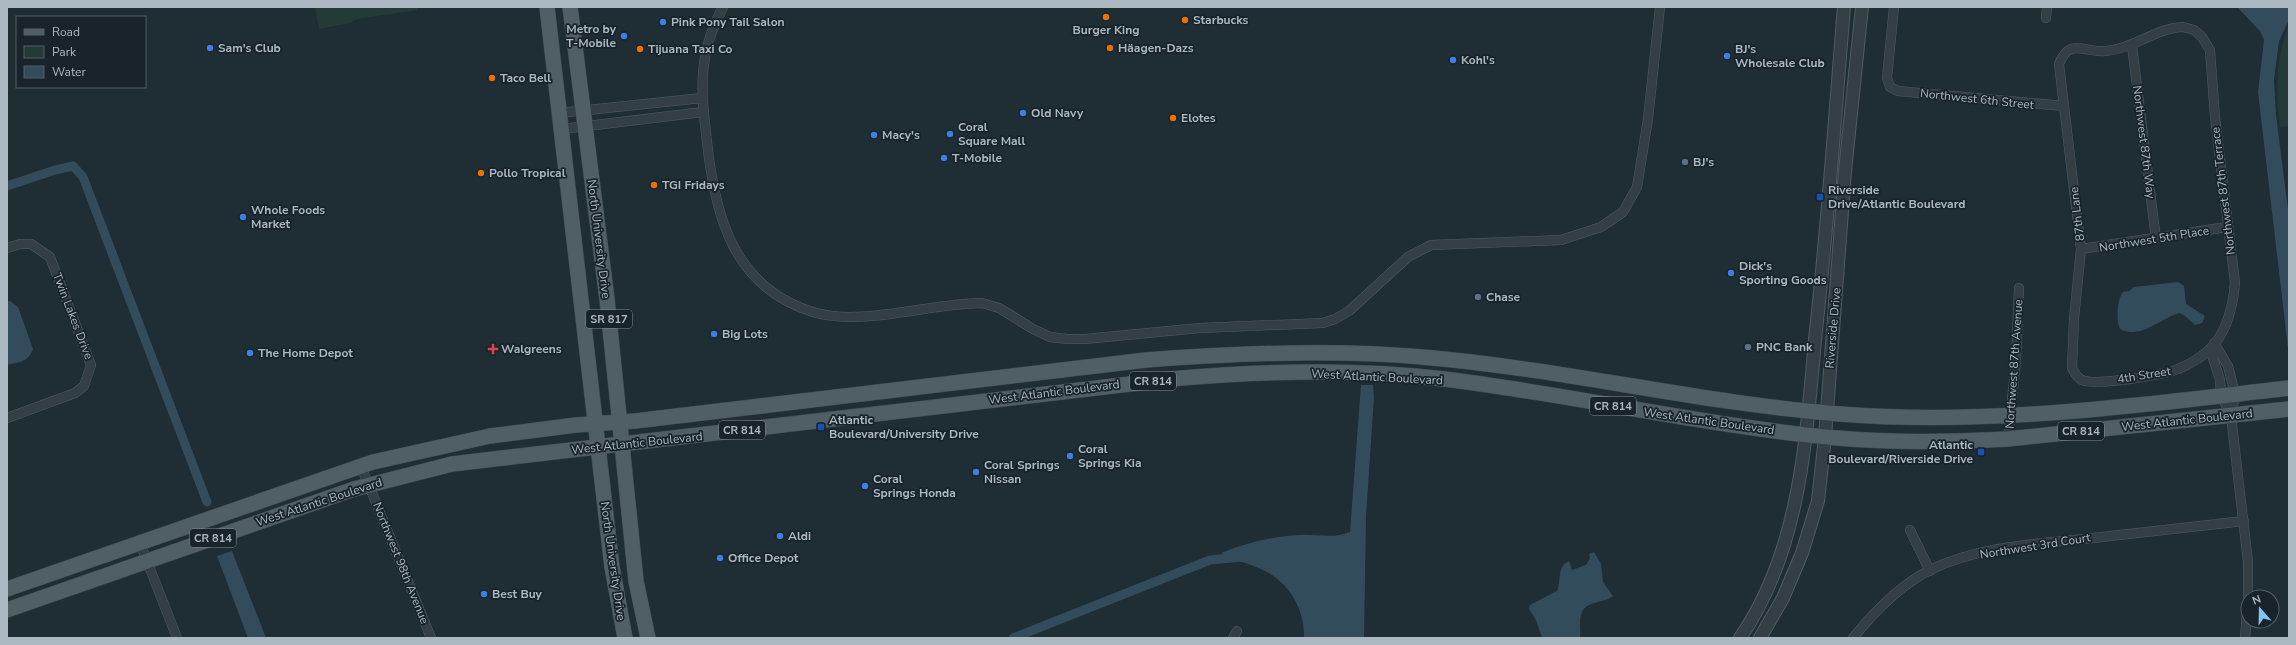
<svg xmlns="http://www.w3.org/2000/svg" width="2296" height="645" font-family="'Nunito Sans',sans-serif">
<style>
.green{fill:#243a36}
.water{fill:#334c5c}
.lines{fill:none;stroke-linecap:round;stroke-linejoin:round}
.canal{stroke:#334c5c;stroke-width:9}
.minor-casing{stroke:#505c64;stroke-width:10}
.tertiary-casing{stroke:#505c64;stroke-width:14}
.primary-casing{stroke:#3f4a52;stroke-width:16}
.minor{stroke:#333e45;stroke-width:9}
.tertiary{stroke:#333e45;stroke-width:12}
.primary{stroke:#505e66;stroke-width:15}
.food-dot{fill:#e8710a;stroke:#18232a;stroke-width:1.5}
.shop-dot{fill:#3f7fe0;stroke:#18232a;stroke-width:1.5}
.service-dot{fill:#5c6f8a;stroke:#18232a;stroke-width:1.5}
.transit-dot{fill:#1a4fb4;stroke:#18232a;stroke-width:1.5}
.health-dot{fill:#e0444e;stroke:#18232a;stroke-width:1.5}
.labels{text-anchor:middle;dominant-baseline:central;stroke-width:3.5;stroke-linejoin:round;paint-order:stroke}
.shield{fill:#18232a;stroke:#808c95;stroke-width:1}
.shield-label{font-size:11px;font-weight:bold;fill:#acb9c3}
.poi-label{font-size:12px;font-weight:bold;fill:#acb9c3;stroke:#18232a;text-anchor:start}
.street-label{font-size:12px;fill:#acb9c3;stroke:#18232a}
</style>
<rect width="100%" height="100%" fill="#1f2d35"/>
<g class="green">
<polygon points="315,7 417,7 418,10 357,19 350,23 319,29"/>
<path d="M 2289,25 L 2289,126 L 2280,127 C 2276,92 2275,58 2289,25 Z"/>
</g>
<g class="water">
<polygon points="2237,7 2289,7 2289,20 2279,41 2274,80 2276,115 2289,218 2289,357 2258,92 2264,40 2260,31"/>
<path d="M 2178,282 L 2184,286 L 2186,304 L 2205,316 L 2202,323 L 2195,325 L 2184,315 L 2179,313 C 2162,318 2139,340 2120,329 C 2116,321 2117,299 2123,292 L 2129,291 L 2134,287 Z"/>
<path d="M 7,301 L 10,301 L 18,307 L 33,349 C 28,362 20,362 7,365 Z"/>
<path d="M 1361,385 L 1373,385 L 1374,397 L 1366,516 L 1364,638 L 1304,638 C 1305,608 1288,581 1261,569 C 1248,563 1234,560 1221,553 C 1246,543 1273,536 1300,535 C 1317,534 1334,539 1350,532 Z"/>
<polygon points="232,551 266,638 248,638 217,556"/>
<path d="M 1594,552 L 1601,564 L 1603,582 L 1613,596 C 1603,604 1585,600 1581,615 C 1579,622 1581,631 1580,638 L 1542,638 L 1536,620 L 1529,609 L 1530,605 L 1557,591 C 1562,580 1556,567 1569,561 L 1572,570 L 1586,565 L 1590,558 L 1589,554 Z"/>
</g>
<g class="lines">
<g class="canal">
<polyline points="7,186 55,170 73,166 83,177 207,502"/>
<polyline points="1013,638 1210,560 1242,557"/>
</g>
<g class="minor-casing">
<g id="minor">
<path d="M 723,7 C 697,55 701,90 707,142 C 715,216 733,287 813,312 C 861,327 931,303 982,303 L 999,308 L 1033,329 L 1050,337 L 1067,339 L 1085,339 L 1200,328 L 1323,323 L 1335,319 L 1349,311 L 1408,257 L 1431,245 L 1561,240 L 1601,227 L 1623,212 L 1637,187 L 1648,119 L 1660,7"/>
<polyline points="1894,7 1887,78 1890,87 1898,91 2064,106"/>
<polyline points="2046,18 2047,7"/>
<path d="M 2183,27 L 2194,30 L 2202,37 L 2210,50 L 2215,117 L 2235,283 C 2233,306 2227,333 2209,350 C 2201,357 2188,365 2178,369 C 2164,375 2095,386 2082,380 C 2077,378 2074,372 2072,368 L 2074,319 L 2081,249 L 2059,64 C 2070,37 2083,53 2105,51 C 2133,49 2156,28 2183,27 Z"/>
<polyline points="2132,46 2156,239"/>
<polyline points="559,113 702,98"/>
<polyline points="562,129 703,112"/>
<polyline points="7,248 20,244 31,244 50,257 91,365 84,386 75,393 7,418"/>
<polyline points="2081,249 2227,227"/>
<polyline points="2214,343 2228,366 2235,394 2231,416"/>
<polyline points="2210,349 2220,380 2221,395 2231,416 2248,562 2248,597"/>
<polyline points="2008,439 2016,360 2019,288"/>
<polyline points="361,466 431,638"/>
<polyline points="1910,530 1930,571"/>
<polyline points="140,543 177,638"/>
<polyline points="1233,638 1237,631"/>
<path d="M 1853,638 C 1874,612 1900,585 1930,570 C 1977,547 2033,544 2084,539 C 2137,533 2190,527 2244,521"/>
<polyline points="2245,638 2248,601"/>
</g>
</g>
<g class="tertiary-casing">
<g id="tertiary">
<path d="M 1740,638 C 1802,548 1806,435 1816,330 C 1828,223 1835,115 1844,7"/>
<polyline points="1760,638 1783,598 1802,553 1818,501 1825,437 1845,171 1862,7"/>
</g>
</g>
<g class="primary-casing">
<g id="primary">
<polyline points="547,7 612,567 625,638"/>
<polyline points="570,7 607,299 636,581 648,638"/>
<path d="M 7,589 L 373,462 L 490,436 L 576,425 L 635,421 L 1146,360 C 1237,353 1331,349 1422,357 C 1563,369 1700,403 1840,414 C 1990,426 2140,405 2289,388"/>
<path d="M 7,610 L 354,489 L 452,464 L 1181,378 C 1264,371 1361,369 1444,379 C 1575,395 1705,426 1837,438 C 1893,443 1952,442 2008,439 L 2289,409"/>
</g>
</g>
<use href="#minor" class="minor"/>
<use href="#tertiary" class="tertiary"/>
<use href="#primary" class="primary"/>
</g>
<g class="food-dot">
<circle cx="1106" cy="17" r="4"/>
<circle cx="1185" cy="20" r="4"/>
<circle cx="1110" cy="48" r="4"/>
<circle cx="640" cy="49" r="4"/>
<circle cx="492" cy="78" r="4"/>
<circle cx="1173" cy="118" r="4"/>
<circle cx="481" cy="173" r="4"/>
<circle cx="654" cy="185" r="4"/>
</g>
<g class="shop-dot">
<circle cx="663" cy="22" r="4"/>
<circle cx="624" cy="36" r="4"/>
<circle cx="210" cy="48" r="4"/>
<circle cx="1727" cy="56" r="4"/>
<circle cx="1453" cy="60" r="4"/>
<circle cx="1023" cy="113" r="4"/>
<circle cx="950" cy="134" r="4"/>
<circle cx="874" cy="135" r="4"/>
<circle cx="944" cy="158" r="4"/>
<circle cx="243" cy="217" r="4"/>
<circle cx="1731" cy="273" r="4"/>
<circle cx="714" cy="334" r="4"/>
<circle cx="250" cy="353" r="4"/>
<circle cx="1070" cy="456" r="4"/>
<circle cx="976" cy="472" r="4"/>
<circle cx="865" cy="486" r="4"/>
<circle cx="780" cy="536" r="4"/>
<circle cx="720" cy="558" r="4"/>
<circle cx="484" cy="594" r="4"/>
</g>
<g class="service-dot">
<circle cx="1685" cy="162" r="4"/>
<circle cx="1478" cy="297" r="4"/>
<circle cx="1748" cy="347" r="4"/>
</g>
<g class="transit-dot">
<rect x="1816" y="193" width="8" height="8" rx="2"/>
<rect x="817" y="423" width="8" height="8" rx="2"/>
<rect x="1977" y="448" width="8" height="8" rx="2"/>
</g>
<path class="health-dot" d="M491 343h4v4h4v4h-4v4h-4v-4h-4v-4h4z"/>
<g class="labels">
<g class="shield">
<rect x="586" y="310" width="46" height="18" rx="3"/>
<rect x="1130" y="372" width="46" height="18" rx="3"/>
<rect x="1590" y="397" width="46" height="18" rx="3"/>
<rect x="719" y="421" width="46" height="18" rx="3"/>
<rect x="2058" y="422" width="46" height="18" rx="3"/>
<rect x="190" y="529" width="46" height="18" rx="3"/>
</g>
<g class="shield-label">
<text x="609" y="319">SR 817</text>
<text x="1153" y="381">CR 814</text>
<text x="1613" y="406">CR 814</text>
<text x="742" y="430">CR 814</text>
<text x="2081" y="431">CR 814</text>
<text x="213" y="538">CR 814</text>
</g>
<g class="poi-label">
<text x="1193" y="20">Starbucks</text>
<text x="671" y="22">Pink Pony Tail Salon</text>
<text x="616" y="29" text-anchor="end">Metro by<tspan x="616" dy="14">T-Mobile</tspan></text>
<text x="1106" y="30" text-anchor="middle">Burger King</text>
<text x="218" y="48">Sam's Club</text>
<text x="1118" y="48">Häagen-Dazs</text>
<text x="648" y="49">Tijuana Taxi Co</text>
<text x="1735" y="49">BJ's<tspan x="1735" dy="14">Wholesale Club</tspan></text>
<text x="1461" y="60">Kohl's</text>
<text x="500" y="78">Taco Bell</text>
<text x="1031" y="113">Old Navy</text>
<text x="1181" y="118">Elotes</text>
<text x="958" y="127">Coral<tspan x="958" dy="14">Square Mall</tspan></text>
<text x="882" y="135">Macy's</text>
<text x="952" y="158">T-Mobile</text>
<text x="1693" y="162">BJ's</text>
<text x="489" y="173">Pollo Tropical</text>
<text x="662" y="185">TGI Fridays</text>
<text x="1828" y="190">Riverside<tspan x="1828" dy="14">Drive/Atlantic Boulevard</tspan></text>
<text x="251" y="210">Whole Foods<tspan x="251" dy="14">Market</tspan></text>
<text x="1739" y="266">Dick's<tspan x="1739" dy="14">Sporting Goods</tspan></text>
<text x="1486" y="297">Chase</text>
<text x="722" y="334">Big Lots</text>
<text x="1756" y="347">PNC Bank</text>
<text x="501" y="349">Walgreens</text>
<text x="258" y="353">The Home Depot</text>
<text x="829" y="420">Atlantic<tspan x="829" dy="14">Boulevard/University Drive</tspan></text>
<text x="1973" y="445" text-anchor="end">Atlantic<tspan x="1973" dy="14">Boulevard/Riverside Drive</tspan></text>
<text x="1078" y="449">Coral<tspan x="1078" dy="14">Springs Kia</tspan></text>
<text x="984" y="465">Coral Springs<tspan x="984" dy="14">Nissan</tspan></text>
<text x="873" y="479">Coral<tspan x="873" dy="14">Springs Honda</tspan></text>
<text x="788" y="536">Aldi</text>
<text x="728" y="558">Office Depot</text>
<text x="492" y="594">Best Buy</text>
</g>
<g class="street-label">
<text transform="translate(1977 99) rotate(6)">Northwest 6th Street</text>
<text transform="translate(2144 142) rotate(83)">Northwest 87th Way</text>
<text transform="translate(2223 191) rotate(-97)">Northwest 87th Terrace</text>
<text transform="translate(2077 214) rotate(-97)">87th Lane</text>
<text transform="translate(599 239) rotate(83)">North University Drive</text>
<text transform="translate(2154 239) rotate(-9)">Northwest 5th Place</text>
<text transform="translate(73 316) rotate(69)">Twin Lakes Drive</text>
<text transform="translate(1833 328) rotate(-85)">Riverside Drive</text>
<text transform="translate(2014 364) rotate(-86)">Northwest 87th Avenue</text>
<text transform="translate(2144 375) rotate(-9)">4th Street</text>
<text transform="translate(1377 377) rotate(3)">West Atlantic Boulevard</text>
<text transform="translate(1054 392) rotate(-7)">West Atlantic Boulevard</text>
<text transform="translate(2187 420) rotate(-6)">West Atlantic Boulevard</text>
<text transform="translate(1709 421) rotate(8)">West Atlantic Boulevard</text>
<text transform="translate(637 443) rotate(-6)">West Atlantic Boulevard</text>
<text transform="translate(319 502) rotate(-18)">West Atlantic Boulevard</text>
<text transform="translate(2035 546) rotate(-9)">Northwest 3rd Court</text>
<text transform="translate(613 561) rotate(82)">North University Drive</text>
<text transform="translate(401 563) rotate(68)">Northwest 98th Avenue</text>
</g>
</g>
<rect width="2296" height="645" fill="none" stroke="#acb9c3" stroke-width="16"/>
<rect x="16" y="16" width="130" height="72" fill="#18232a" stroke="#535f67"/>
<rect x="24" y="29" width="20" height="6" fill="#505e66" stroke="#535f67"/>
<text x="52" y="36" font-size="12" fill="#acb9c3">Road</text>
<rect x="24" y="46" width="20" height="12" fill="#243a36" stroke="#535f67"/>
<text x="52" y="56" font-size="12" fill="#acb9c3">Park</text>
<rect x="24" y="66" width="20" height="12" fill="#334c5c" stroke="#535f67"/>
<text x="52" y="76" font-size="12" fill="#acb9c3">Water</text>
<g transform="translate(2260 609) rotate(340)"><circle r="19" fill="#18232a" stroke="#535f67"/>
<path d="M0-3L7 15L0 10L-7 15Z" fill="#80c5f4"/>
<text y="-6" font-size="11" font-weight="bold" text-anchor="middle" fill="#acb9c3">N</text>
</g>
</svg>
